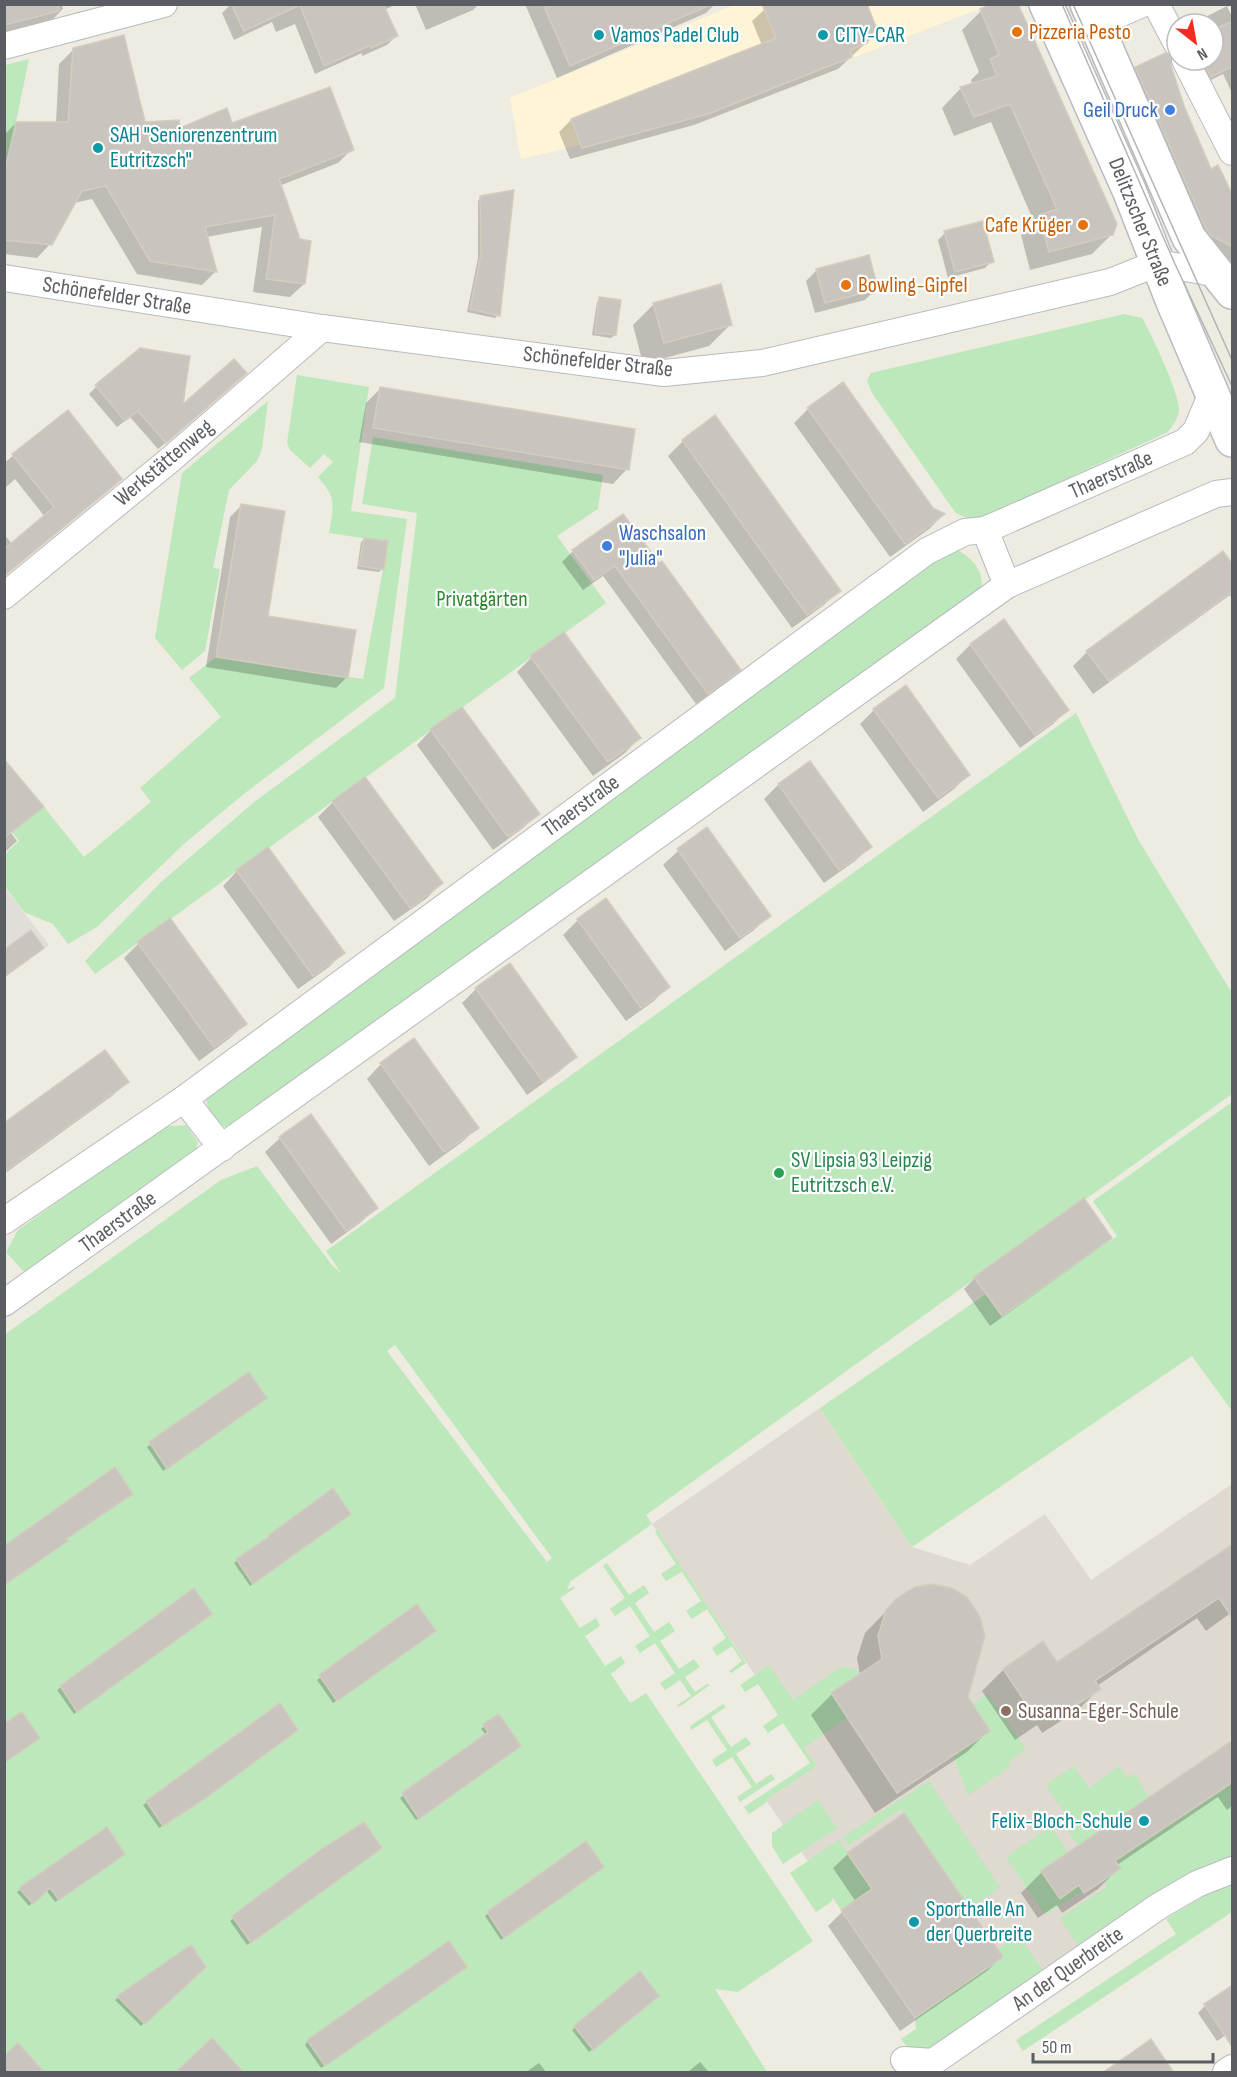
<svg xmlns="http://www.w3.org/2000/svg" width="1237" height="2077" font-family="'Sofia Sans Condensed',sans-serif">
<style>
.commercial{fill:#fff4d5}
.industrial{fill:#e1ded9}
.education{fill:#dedad0}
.green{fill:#bce8bb;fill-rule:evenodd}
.shadow{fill:#0003}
.building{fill:#c9c5be;stroke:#d3ccbf;stroke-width:1.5}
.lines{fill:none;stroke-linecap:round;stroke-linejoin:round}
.minor-casing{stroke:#b7babf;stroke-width:28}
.secondary-casing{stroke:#b7bbc1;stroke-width:36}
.minor{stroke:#fff;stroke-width:26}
.secondary{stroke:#fff;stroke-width:33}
.tram{stroke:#b3b4b4;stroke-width:1.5}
.food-dot{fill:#e8710a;stroke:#fff;stroke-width:2}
.culture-dot{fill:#0f9aa8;stroke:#fff;stroke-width:2}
.shop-dot{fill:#3f7fe0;stroke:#fff;stroke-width:2}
.leisure-dot{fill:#2e9e5b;stroke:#fff;stroke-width:2}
.education-dot{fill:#8d6e63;stroke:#fff;stroke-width:2}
.labels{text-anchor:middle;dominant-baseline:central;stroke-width:4.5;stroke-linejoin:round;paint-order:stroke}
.food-label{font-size:22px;fill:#c56008;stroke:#fff;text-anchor:start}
.culture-label{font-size:22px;fill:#0d838f;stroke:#fff;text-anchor:start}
.shop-label{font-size:22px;fill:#366cbe;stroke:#fff;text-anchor:end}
.street-label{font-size:22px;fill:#5a5e63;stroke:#fff}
.park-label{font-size:22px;fill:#2e8630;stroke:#fff}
.leisure-label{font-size:22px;fill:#27864d;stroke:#fff;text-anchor:start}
.education-label{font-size:22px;fill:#785e54;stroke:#fff;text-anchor:start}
</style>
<rect width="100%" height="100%" fill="#eeebe1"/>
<polygon class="commercial" points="734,5 989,5 708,114 521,159 510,98"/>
<polygon class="industrial" points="4,887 49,945 5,977 4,977"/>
<polygon class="education" points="820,1408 912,1547 970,1565 1045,1514 1091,1580 1232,1484 1232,1859 1194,1873 1146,1898 1079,1947 932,2047 915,2018 766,1800 817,1766 652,1524"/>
<g class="green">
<polygon points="29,59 5,175 5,65"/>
<path d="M 1124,314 L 1142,318 C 1151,333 1181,397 1179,411 C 1178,419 1173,425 1168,432 L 988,515 C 974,519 966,520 955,512 L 872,393 L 867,381 L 871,373 Z"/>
<path d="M 297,375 L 369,387 L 351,511 L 407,519 L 384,688 L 245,793 L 185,843 L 97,927 L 68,944 L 53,924 L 24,912 L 5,887 L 5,854 L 19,841 L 12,832 L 44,807 L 84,857 L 151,802 L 140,788 L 221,717 L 189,678 L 216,657 L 363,679 L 388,542 L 329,533 C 333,505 338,500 318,477 L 333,462 L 324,454 L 310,468 L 290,450 L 287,443 Z"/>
<polygon points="268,401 262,449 257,461 229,490 213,568 220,569 205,651 182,670 155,638 182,473"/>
<polygon points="373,437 603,475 598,509 557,536 606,603 95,974 85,961 160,883 253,803 395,698 417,513 362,504"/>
<path d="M 953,548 C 971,556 987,572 980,593 L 230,1129 C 212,1121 210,1117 206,1099 Z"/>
<path d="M 1076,713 L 1139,841 L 1232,993 L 1232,1094 L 646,1515 L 652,1524 L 570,1582 L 567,1590 L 574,1586 L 575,1588 L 560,1598 L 580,1628 L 596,1618 L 600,1626 L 585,1636 L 605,1666 L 621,1656 L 625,1663 L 611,1674 L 630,1703 L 646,1693 L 813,1941 L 738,1992 L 715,1989 L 767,2072 L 5,2072 L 4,1335 L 221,1180 L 257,1166 L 332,1265 L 342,1274 L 326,1251 ZM 395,1345 L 552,1558 L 547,1562 L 387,1351 Z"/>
<polygon points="1232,1102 1232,1411 1192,1356 912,1547 820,1408 986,1294 1002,1316 1112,1238 1112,1240 1117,1236 1093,1201"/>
<polygon points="186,1125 198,1142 192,1162 38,1272 23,1271 6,1252 18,1230 163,1127"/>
<polygon points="657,1530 746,1663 731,1673 729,1671 742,1661 732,1646 717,1656 712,1648 726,1638 707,1609 692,1619 686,1611 701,1601 682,1572 666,1581 661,1574 676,1564 655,1532"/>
<polygon points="607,1563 629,1595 644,1585 649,1593 635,1603 654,1632 669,1622 675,1631 660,1641 679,1669 694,1659 700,1667 685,1677 695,1692 707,1684 710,1685 679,1707 677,1705 691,1696 680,1680 665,1690 660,1683 675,1673 655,1643 640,1653 635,1646 650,1636 630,1606 615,1616 610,1609 625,1598 603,1566"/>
<polygon points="769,1665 793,1700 841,1667 854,1669 861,1673 831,1693 847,1718 804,1747 817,1766 766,1800 767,1802 749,1814 744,1807 810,1763 783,1723 768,1733 763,1726 778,1715 758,1684 745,1692 740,1685"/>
<polygon points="988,1694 1026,1749 1009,1761 1011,1766 968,1795 953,1755 990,1731 972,1704"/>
<polygon points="723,1704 726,1707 711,1717 731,1747 746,1737 751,1744 736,1754 756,1784 771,1774 775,1779 740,1802 737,1797 752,1787 732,1757 716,1767 712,1760 727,1750 707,1720 691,1730 690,1726"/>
<path d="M 1074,1766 L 1089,1788 L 1119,1766 L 1127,1778 L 1135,1774 L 1149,1797 L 1078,1845 C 1071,1835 1062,1828 1066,1815 L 1046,1785 Z"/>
<polygon points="929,1781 1000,1888 969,1908 901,1809 849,1845 843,1837"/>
<polygon points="1232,1782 1232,1859 1194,1873 1146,1898 1079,1947 1060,1918 1107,1887 1104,1880 1120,1868 1115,1861"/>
<polygon points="818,1800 837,1828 783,1864 772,1846 772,1833"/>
<polygon points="1051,1827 1068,1852 1041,1871 1059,1898 1079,1886 1082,1891 1045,1915 1006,1857"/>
<polygon points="839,1840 872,1889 841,1910 833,1898 831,1902 816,1912 790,1873"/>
<polygon points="1232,1883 1232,1912 1023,2051 1016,2040 1176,1934 1166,1919 1209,1893"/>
<polygon points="1019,1935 1043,1971 932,2047 922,2052 909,2049 901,2039 916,2029 915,2018 1003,1957 998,1949"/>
</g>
<g class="shadow">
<polygon points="4,4 62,4 63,9 42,30 4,40"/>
<polygon points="231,4 397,4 384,10 396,36 387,45 362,56 362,53 315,74 295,24 276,32 272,22 234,40 222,13"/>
<polygon points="415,4 479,4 473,10 426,30"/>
<polygon points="525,4 715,4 706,13 557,78"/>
<polygon points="1227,6 1232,17 1232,93 1223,74 1201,85 1188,60 1213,60 1213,24 1192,24"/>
<polygon points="765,9 866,43 838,69 694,125 570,159 559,132 571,120 762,45 752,21"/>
<polygon points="981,11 1112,234 1092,254 1030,270 1021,235 1034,222 991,122 954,136 942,108 961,88 973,85 971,80 979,72 962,30"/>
<polygon points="73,50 143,123 179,130 231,125 352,149 338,163 279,186 304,284 290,297 253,292 262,227 206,237 215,272 202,285 137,274 92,199 74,203 50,244 37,258 4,254 4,135 16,123 56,123 59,64"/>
<polygon points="1170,67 1183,106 1210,171 1232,200 1232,262 1225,261 1198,247 1124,80 1136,68"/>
<polygon points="481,197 498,315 495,318 467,312 478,258 478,201"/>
<polygon points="945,233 992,261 985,268 948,278 938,240"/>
<polygon points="817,270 876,289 865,300 815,313 806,281"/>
<polygon points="600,299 615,335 611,338 592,335 597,302"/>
<polygon points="654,304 730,325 709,346 643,364 633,325"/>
<polygon points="238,381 158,449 130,417 117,427 89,394 96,387 181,407"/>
<polygon points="380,389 627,469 613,484 359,442 366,403"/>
<polygon points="808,409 932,509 943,515 929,529 890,557 794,423"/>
<polygon points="68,412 111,488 4,576 4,534 12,544 45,517 15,479 4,489 4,463"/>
<polygon points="715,418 839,590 824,605 792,628 668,456 683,441"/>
<polygon points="241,506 266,617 347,677 336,688 206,667 230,517"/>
<polygon points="622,516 739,670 728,681 696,704 603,576 583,590 562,562 573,551"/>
<polygon points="364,539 382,569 379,572 357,569 361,542"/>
<polygon points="1232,567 1232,599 1230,595 1093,694 1073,666 1087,652"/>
<polygon points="970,645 1067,710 1053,724 1020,748 956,659"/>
<polygon points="531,658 639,738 625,753 593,776 517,672"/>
<polygon points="874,710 968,775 954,789 923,812 860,724"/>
<polygon points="431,730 538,814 523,828 493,850 417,745"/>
<polygon points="4,762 33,815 11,833 17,841 4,853"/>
<polygon points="809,763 870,847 855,861 824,883 764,799 778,785"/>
<polygon points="333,802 441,883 427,898 394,921 318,817"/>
<polygon points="707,830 769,916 754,930 725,951 663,865 678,851"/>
<polygon points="237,871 343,953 329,967 298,989 223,886"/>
<polygon points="578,920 668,986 654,1001 626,1021 563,935"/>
<polygon points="138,944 245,1024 230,1038 199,1061 124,958"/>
<polygon points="476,989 575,1057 560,1071 527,1095 462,1003"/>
<polygon points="381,1064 477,1128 462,1142 429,1166 367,1079"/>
<polygon points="127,1082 112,1096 4,1174 4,1125"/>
<polygon points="280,1138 376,1208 361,1222 331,1244 265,1152"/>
<polygon points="1083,1200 1110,1238 1099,1248 990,1326 964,1289 975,1278"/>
<polygon points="249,1374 262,1401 163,1471 147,1447"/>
<polygon points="346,1517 250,1586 234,1563 270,1536"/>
<polygon points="1232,1546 1232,1612 1206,1631 1197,1618 1097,1686 1099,1689 1078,1710 1042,1733 1037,1725 1015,1740 982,1691 1003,1670 1042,1643 1056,1664"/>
<polygon points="194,1590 207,1617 74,1714 57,1690"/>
<polygon points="898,1599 988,1731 967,1752 875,1813 811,1715 832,1694 860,1675 857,1658 865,1633"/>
<polygon points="417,1607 431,1634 333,1703 317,1680"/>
<polygon points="279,1705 198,1802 159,1828 143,1805"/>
<polygon points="498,1716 516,1749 416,1820 400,1798 486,1735 481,1729"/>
<polygon points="1232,1742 1232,1806 1227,1810 1218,1797 1117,1865 1119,1868 1098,1889 1062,1913 1057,1905 1038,1918 1021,1893 1042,1872"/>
<polygon points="586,1843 599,1870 501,1940 485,1916"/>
<polygon points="77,1849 120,1857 55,1902 46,1890 29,1906 17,1892"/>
<polygon points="324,1850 377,1851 247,1945 230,1921"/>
<polygon points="848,1854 1001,1957 987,1971 900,2031 828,1926 842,1912 856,1902 833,1868"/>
<polygon points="448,1943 462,1970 321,2068 305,2045 308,2041"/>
<polygon points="191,1947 204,1966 141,2026 115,2000"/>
<polygon points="639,1973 654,1999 589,2052 572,2030"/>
<polygon points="1205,2006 1232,2031 1217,2041 1198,2013"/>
<polygon points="700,2062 709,2072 688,2072"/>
<polygon points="539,2063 546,2072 526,2072"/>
</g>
<g class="building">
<polygon points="4,4 58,4 59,11 4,25"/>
<polygon points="231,4 383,4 398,36 371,48 371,45 324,66 300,5 244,31"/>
<polygon points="543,4 712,4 570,66"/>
<polygon points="762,4 867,4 876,27 867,43 850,50 852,57 708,114 582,148 571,119 776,38"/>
<polygon points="992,4 1018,4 1117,224 1113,235 1049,252 1039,215 1057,209 1010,104 974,117 960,87 997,76 990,59 999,55 980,9"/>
<polygon points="1233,21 1233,66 1211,77 1202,60 1213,60 1213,30"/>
<polygon points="124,35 145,122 179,120 180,128 227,108 232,123 330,87 354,150 279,179 300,239 311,241 305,284 266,279 275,215 205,227 217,272 150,261 106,186 82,191 52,245 4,240 4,174 16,122 68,122 73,48"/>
<polygon points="1165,53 1171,57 1171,66 1184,106 1211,169 1218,165 1233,196 1233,247 1210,235 1207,231 1135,67"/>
<polygon points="514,190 500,316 470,309 481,254 480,196"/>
<polygon points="983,221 994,262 955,272 944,231"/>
<polygon points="869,255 878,289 825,303 816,269"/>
<polygon points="721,284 732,325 664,343 653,303"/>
<polygon points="599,297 621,300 616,335 595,333"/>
<polygon points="140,348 190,356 183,404 234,359 247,373 166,443 138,411 125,421 95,385"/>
<polygon points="843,382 933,508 945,514 905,544 807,408"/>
<polygon points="380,387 635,429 629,470 373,428"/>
<polygon points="68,410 122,479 4,576 4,549 54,507 12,454"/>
<polygon points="715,415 841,591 807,615 682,440"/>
<polygon points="241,504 285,511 268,616 356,630 348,678 216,657"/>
<polygon points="623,514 659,563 662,561 741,670 708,694 615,566 594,580 572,550"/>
<polygon points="364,538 388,541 384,570 359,566"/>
<polygon points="1223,551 1233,565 1233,591 1109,681 1086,651"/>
<polygon points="1004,619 1069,710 1035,735 970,644"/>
<polygon points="564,632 641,738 608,762 530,656"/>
<polygon points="906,685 970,775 938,798 873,709"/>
<polygon points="462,707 540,814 508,837 430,729"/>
<polygon points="4,759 44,807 4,838"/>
<polygon points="810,761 872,847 839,870 778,784"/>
<polygon points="365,777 443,883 410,908 332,801"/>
<polygon points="707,827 771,916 740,938 677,849"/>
<polygon points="268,847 345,953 313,976 236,870"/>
<polygon points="606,898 670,987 641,1008 577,919"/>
<polygon points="170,918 247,1024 214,1047 137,942"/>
<polygon points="31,930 44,948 4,977 4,950"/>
<polygon points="510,963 577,1057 543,1082 475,988"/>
<polygon points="414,1038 479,1128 444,1152 380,1063"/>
<polygon points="105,1050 129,1082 4,1172 4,1123"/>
<polygon points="311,1114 378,1208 346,1231 279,1137"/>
<polygon points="1084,1198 1112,1238 1002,1316 974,1277"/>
<polygon points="249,1372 267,1398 167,1469 149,1442"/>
<polygon points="115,1467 133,1494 66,1539 68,1541 4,1585 4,1546"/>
<polygon points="333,1488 351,1514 253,1584 236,1559 270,1536 269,1535"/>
<polygon points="1233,1544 1233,1619 1219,1598 1095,1681 1101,1689 1064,1713 1058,1705 1037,1720 1003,1669 1043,1641 1057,1662"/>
<polygon points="931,1584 952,1588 967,1597 980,1617 985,1636 968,1697 990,1731 897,1793 831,1693 882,1659 878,1636 886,1610 897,1598 915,1587"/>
<polygon points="194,1588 212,1614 77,1712 60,1686"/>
<polygon points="417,1604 436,1631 337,1701 319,1675"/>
<polygon points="280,1703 298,1730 203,1800 163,1826 146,1801"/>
<polygon points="22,1712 40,1738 4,1763 4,1724"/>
<polygon points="499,1714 521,1746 419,1819 402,1793 488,1732 483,1724"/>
<polygon points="1233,1740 1233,1782 1115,1861 1121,1868 1104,1880 1084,1893 1079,1885 1060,1899 1041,1871"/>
<polygon points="904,1813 1003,1957 915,2018 841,1910 872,1889 847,1853"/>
<polygon points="364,1822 382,1848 251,1943 232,1916 323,1848"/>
<polygon points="107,1827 125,1854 59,1900 50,1888 33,1904 19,1888"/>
<polygon points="586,1841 604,1867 504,1938 487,1912"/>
<polygon points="449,1941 467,1967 325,2066 307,2040"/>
<polygon points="191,1945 206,1967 145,2024 117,1996"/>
<polygon points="640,1971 659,1996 593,2050 574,2026"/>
<polygon points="1233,1985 1233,2048 1204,2004"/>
<polygon points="212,2038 244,2073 175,2073"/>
<polygon points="1151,2039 1174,2073 1102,2073 1134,2051"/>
<polygon points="18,2043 45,2073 4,2073 4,2056"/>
</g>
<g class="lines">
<g class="minor-casing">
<g id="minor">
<polyline points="1156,4 1177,44"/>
<polyline points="1096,24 1142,4"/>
<polyline points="4,46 164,4"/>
<polyline points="1185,60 1232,152"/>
<polyline points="4,278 322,328 664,373 762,363 1110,282 1158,263 1224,275"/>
<polyline points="985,530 1007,585"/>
<polyline points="4,596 171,459 322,328"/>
<polyline points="184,1099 222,1148"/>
<polyline points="4,1221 184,1099 927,551 965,532 985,530 1185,442 1196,431 1212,393"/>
<polyline points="4,1303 1007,585 1216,494 1232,492"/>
<polyline points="904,2060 933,2062 1159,1906 1197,1884 1232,1870"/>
<polyline points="1226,2072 1232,2068"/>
</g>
</g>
<g class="secondary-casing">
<g id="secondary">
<polyline points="1046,4 1129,190 1173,302 1232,440"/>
<polyline points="1087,4 1189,238 1232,292"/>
</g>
</g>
<use href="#minor" class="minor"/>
<use href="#secondary" class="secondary"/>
<g class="tram">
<polyline points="1062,4 1175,264 1232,386"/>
<polyline points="1073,4 1232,360"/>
</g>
</g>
<g class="food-dot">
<circle cx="1017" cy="32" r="6"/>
<circle cx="1083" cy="225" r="6"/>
<circle cx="846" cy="285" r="6"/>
</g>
<g class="culture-dot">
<circle cx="599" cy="35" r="6"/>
<circle cx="823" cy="35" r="6"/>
<circle cx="98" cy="148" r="6"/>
<circle cx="1144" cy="1821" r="6"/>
<circle cx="914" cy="1922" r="6"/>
</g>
<g class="shop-dot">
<circle cx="1170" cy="110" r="6"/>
<circle cx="607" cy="546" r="6"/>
</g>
<circle class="leisure-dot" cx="779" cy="1173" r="6"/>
<circle class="education-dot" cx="1006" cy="1711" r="6"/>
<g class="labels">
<g class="food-label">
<text x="1029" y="32">Pizzeria Pesto</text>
<text x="1071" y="225" text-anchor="end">Cafe Krüger</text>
<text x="858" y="285">Bowling-Gipfel</text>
</g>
<g class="culture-label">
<text x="611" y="35">Vamos Padel Club</text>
<text x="835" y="35">CITY-CAR</text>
<text x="110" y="135">SAH "Seniorenzentrum<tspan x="110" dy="25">Eutritzsch"</tspan></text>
<text x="1132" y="1821" text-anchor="end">Felix-Bloch-Schule</text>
<text x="926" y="1909">Sporthalle An<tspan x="926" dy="25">der Querbreite</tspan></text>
</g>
<g class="shop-label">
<text x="1158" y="110">Geil Druck</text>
<text x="619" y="533" text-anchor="start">Waschsalon<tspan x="619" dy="25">"Julia"</tspan></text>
</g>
<g class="street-label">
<text transform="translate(1140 222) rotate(68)">Delitzscher Straße</text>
<text transform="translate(117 296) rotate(9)">Schönefelder Straße</text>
<text transform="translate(598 362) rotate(6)">Schönefelder Straße</text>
<text transform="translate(164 463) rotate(-40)">Werkstättenweg</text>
<text transform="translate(1111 475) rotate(-24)">Thaerstraße</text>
<text transform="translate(581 806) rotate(-36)">Thaerstraße</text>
<text transform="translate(118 1222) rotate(-36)">Thaerstraße</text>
<text transform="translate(1068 1969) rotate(-35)">An der Querbreite</text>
</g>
<g class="park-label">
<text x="482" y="599">Privatgärten</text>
</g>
<g class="leisure-label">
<text x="791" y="1160">SV Lipsia 93 Leipzig<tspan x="791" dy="25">Eutritzsch e.V.</tspan></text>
</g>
<g class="education-label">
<text x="1018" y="1711">Susanna-Eger-Schule</text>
</g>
</g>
<rect width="1237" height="2077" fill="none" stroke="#5a5e63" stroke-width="12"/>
<g transform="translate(1195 42) rotate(149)"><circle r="28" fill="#ffffff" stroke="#bdbfc1" stroke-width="1.5"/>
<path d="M0-4.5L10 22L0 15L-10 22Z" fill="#f52a20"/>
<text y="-9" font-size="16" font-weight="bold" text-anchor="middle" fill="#5a5e63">N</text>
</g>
<path d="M1033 2053v9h180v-9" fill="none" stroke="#5a5e63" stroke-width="3"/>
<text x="1042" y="2053" font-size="18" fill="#5a5e63" stroke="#ffffff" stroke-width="4.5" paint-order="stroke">50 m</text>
</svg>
